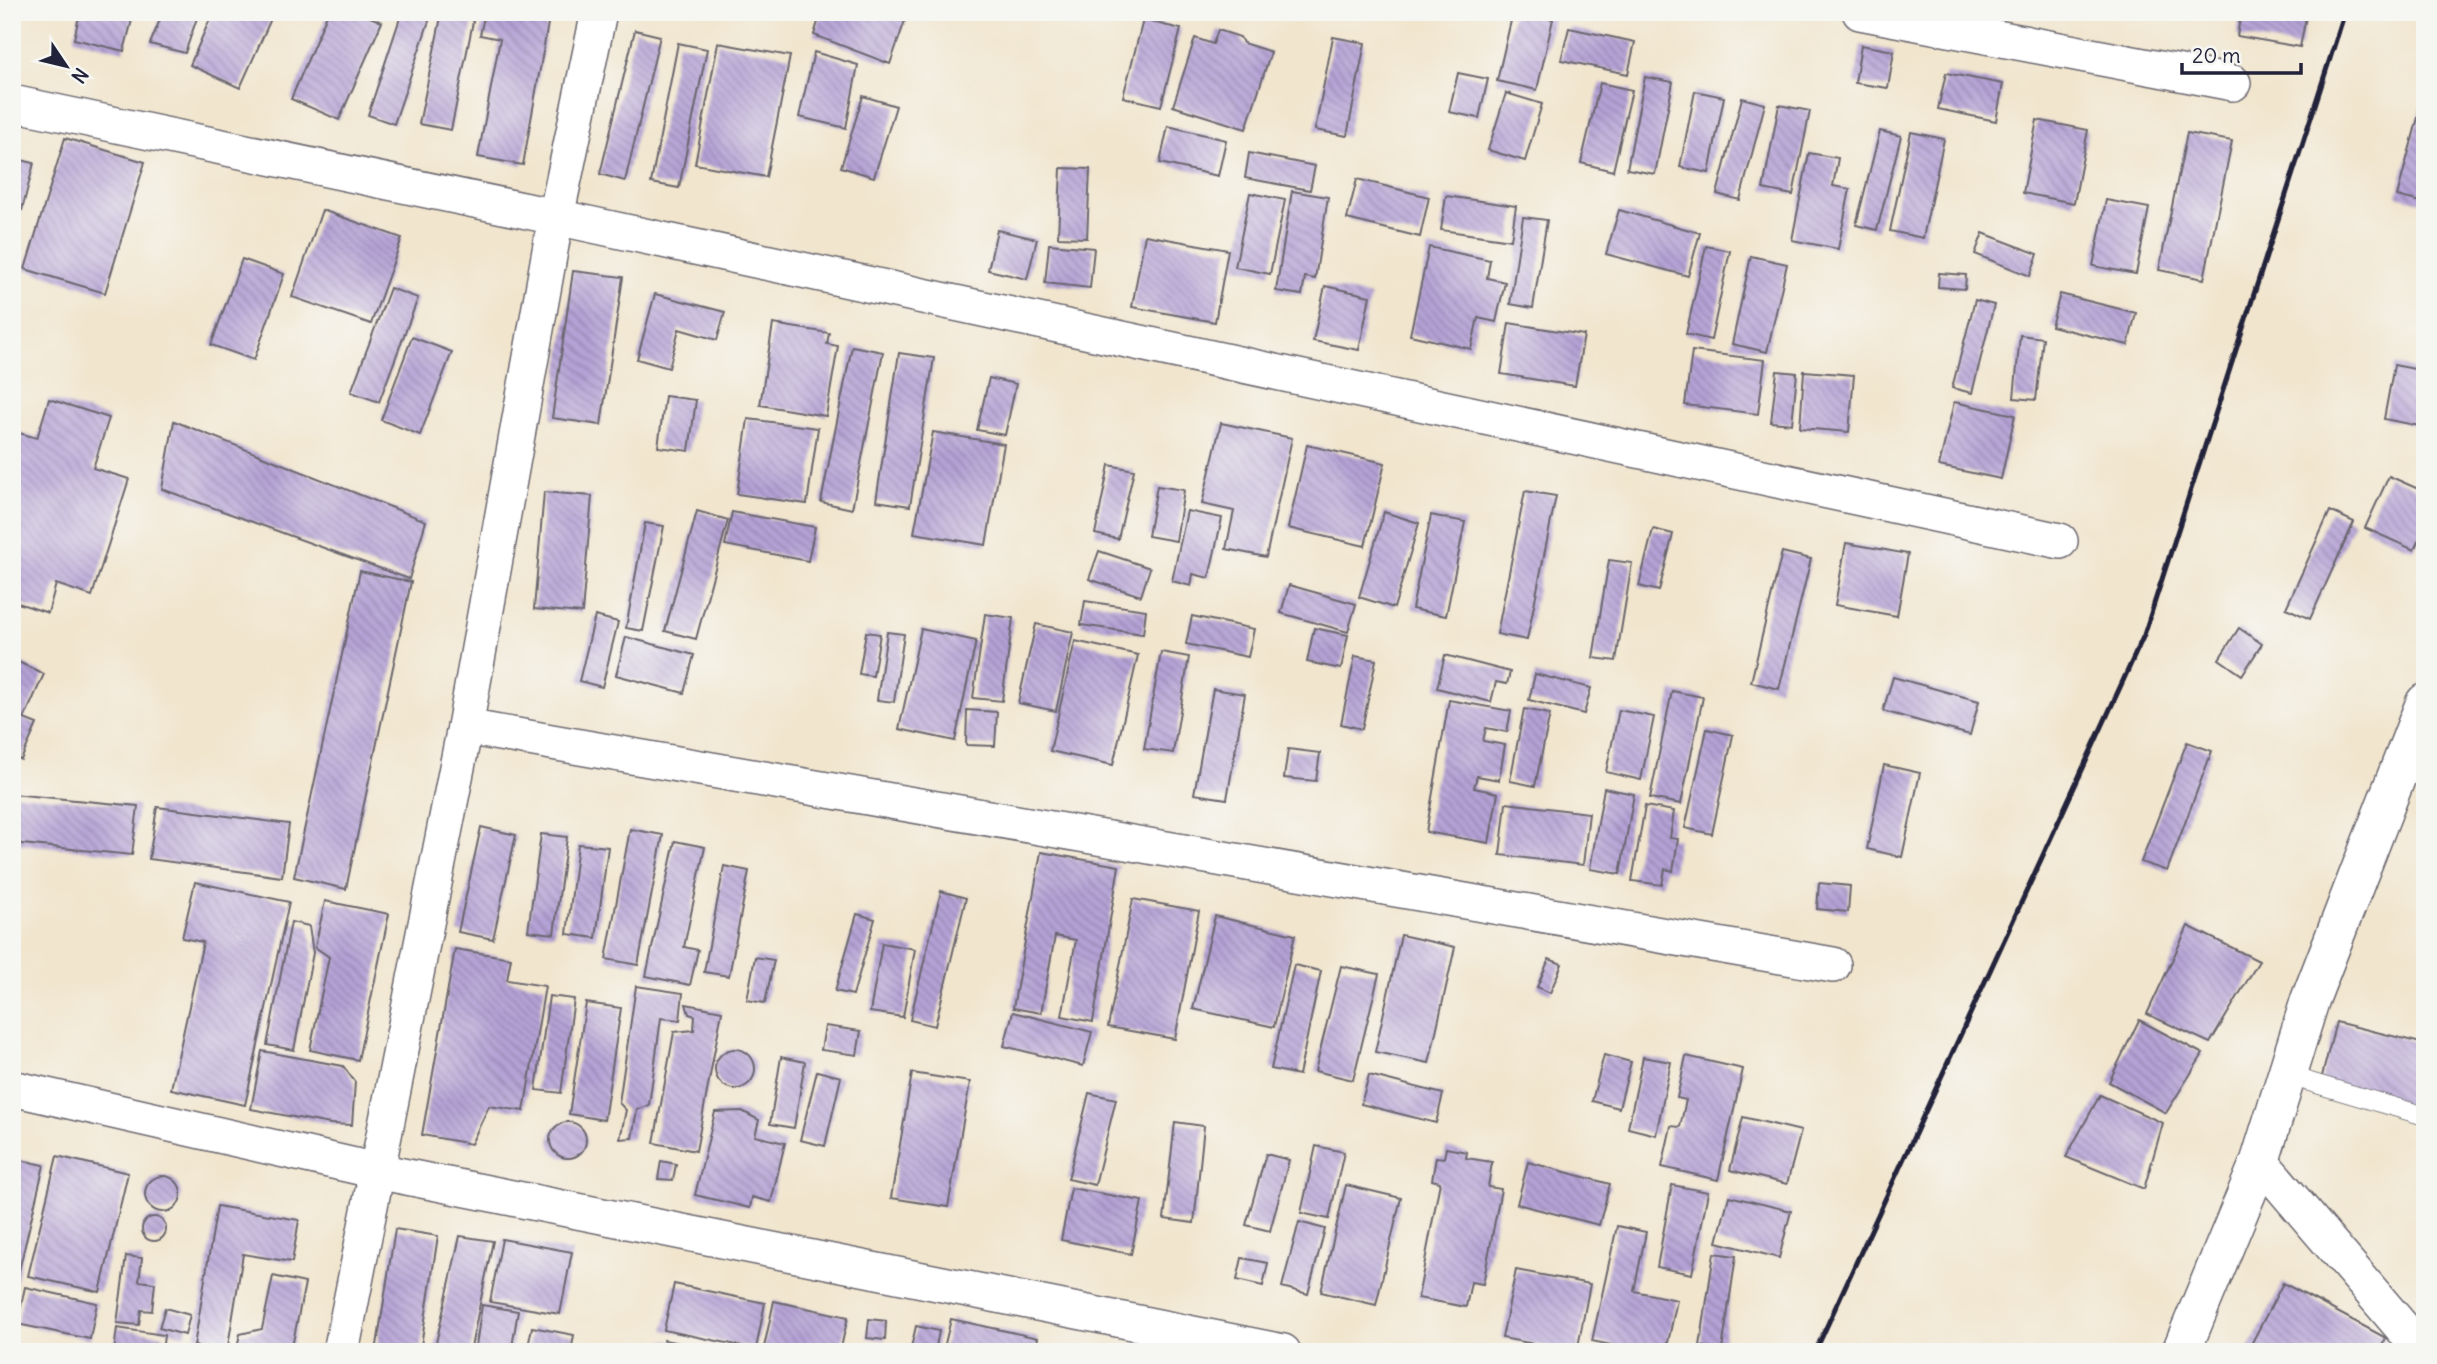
<svg xmlns="http://www.w3.org/2000/svg" width="2437" height="1364" font-family="Delius,sans-serif">
<style>
.building{fill:url(#building-back-hatch)}
.lines{fill:none;stroke-linecap:round;stroke-linejoin:round}
.service-casing{stroke:#6a666e;stroke-width:20}
.minor-casing{stroke:#6a666e;stroke-width:38}
.tertiary-casing{stroke:#6a666e;stroke-width:41}
.service{stroke:#fff;stroke-width:18}
.minor{stroke:#fff;stroke-width:35}
.tertiary{stroke:#fff;stroke-width:38}
.rail{stroke:#22223b;stroke-width:5}
</style>
<defs>
<pattern id="building-back-hatch" width="6" height="6" patternUnits="userSpaceOnUse" patternTransform="scale(1.75)"><rect width="6" height="6" fill="#b5a2d6"/><path d="M-1 5l2 2M0 0l6 6M5-1l2 2" fill="none" stroke="#9384af"/></pattern>
</defs>
<rect width="100%" height="100%" fill="#f6f6f2"/>
<filter id="ink" filterUnits="userSpaceOnUse"><feTurbulence type="fractalNoise" baseFrequency=".0143" numOctaves="2"/><feDisplacementMap in="SourceGraphic" scale="14" xChannelSelector="R" yChannelSelector="G"/><feConvolveMatrix kernelMatrix="1 2 1 2 8 2 1 2 1" color-interpolation-filters="sRGB"/></filter>
<filter id="wash" filterUnits="userSpaceOnUse"><feTurbulence type="fractalNoise" baseFrequency=".00686" numOctaves="4" result="noise"/><feDisplacementMap in="SourceGraphic" scale="28" xChannelSelector="R" yChannelSelector="G"/><feGaussianBlur stdDeviation="1.57" result="paint"/><feColorMatrix in="noise" values="0 0 0 0 0 0 0 0 0 0 0 0 0 0 0 0 0 1.4 0 .05"/><feComposite in="paint" operator="in"/></filter>
<g filter="url(#wash)">
<rect width="100%" height="100%" fill="#f1e5cd"/>
<g id="blocks">
<g class="building">
<polygon points="80,12 134,12 124,51 74,39"/>
<polygon points="163,12 199,12 185,53 150,44"/>
<polygon points="213,12 274,12 240,88 190,65"/>
<polygon points="328,12 358,12 382,22 339,120 291,99"/>
<polygon points="402,12 432,12 394,124 368,115"/>
<polygon points="442,12 475,12 451,130 419,124"/>
<polygon points="485,12 550,12 523,165 478,157 500,39 480,35"/>
<polygon points="821,12 908,12 890,64 814,35"/>
<polygon points="1513,12 1553,19 1537,90 1497,81"/>
<polygon points="2241,12 2307,12 2300,47 2237,36"/>
<polygon points="1143,20 1181,29 1161,106 1123,97"/>
<polygon points="1569,28 1635,42 1628,74 1561,60"/>
<polygon points="635,30 660,36 625,181 600,174"/>
<polygon points="1218,30 1240,37 1243,43 1271,52 1246,129 1173,106 1195,38 1213,44"/>
<polygon points="1333,37 1365,43 1347,136 1315,130"/>
<polygon points="678,43 707,49 679,188 651,183"/>
<polygon points="718,43 790,56 766,177 695,164"/>
<polygon points="1861,45 1894,51 1888,88 1855,83"/>
<polygon points="814,52 858,65 846,128 799,117"/>
<polygon points="1458,73 1488,79 1479,118 1449,112"/>
<polygon points="1946,73 2003,84 1996,121 1938,109"/>
<polygon points="1645,77 1673,82 1655,174 1627,169"/>
<polygon points="1600,83 1632,90 1613,171 1581,163"/>
<polygon points="1695,91 1724,97 1709,173 1680,167"/>
<polygon points="1506,93 1542,104 1525,161 1488,150"/>
<polygon points="2424,95 2425,95 2425,203 2397,196"/>
<polygon points="863,96 896,106 874,177 841,167"/>
<polygon points="1742,98 1765,104 1740,200 1717,194"/>
<polygon points="1779,105 1810,111 1793,195 1763,189"/>
<polygon points="2037,120 2088,130 2074,203 2023,193"/>
<polygon points="1168,126 1226,140 1218,176 1160,163"/>
<polygon points="1880,131 1901,136 1877,230 1856,225"/>
<polygon points="1911,132 1944,139 1923,238 1890,231"/>
<polygon points="2187,133 2232,141 2204,279 2159,270"/>
<polygon points="65,138 145,162 105,293 25,269"/>
<polygon points="1249,153 1315,166 1310,190 1245,178"/>
<polygon points="1809,153 1838,158 1833,186 1850,189 1838,249 1792,240"/>
<polygon points="12,158 34,163 22,210 12,207"/>
<polygon points="1061,168 1090,169 1087,238 1058,237"/>
<polygon points="1357,179 1429,197 1420,237 1347,219"/>
<polygon points="1292,191 1328,197 1315,279 1305,277 1302,295 1276,291"/>
<polygon points="1250,193 1285,200 1270,274 1235,267"/>
<polygon points="1446,196 1516,206 1511,240 1441,230"/>
<polygon points="2106,200 2149,208 2136,274 2093,266"/>
<polygon points="322,210 402,238 371,324 292,297"/>
<polygon points="1619,210 1700,233 1688,276 1606,254"/>
<polygon points="1523,217 1547,220 1533,308 1510,304"/>
<polygon points="997,230 1037,239 1027,279 988,270"/>
<polygon points="1983,233 2038,254 2030,276 1975,254"/>
<polygon points="1145,235 1228,250 1215,322 1132,307"/>
<polygon points="1049,244 1094,248 1090,288 1045,283"/>
<polygon points="1706,246 1730,251 1711,340 1686,334"/>
<polygon points="1429,247 1490,260 1487,278 1505,282 1496,322 1478,318 1471,349 1410,335"/>
<polygon points="1751,256 1787,264 1767,352 1732,344"/>
<polygon points="242,259 284,274 254,360 211,345"/>
<polygon points="573,271 623,277 601,425 552,418"/>
<polygon points="1939,273 1966,275 1965,289 1938,287"/>
<polygon points="1325,286 1370,296 1359,350 1313,341"/>
<polygon points="390,288 418,298 379,402 351,392"/>
<polygon points="655,294 725,312 717,340 679,329 669,368 637,359"/>
<polygon points="2060,294 2136,313 2128,345 2051,326"/>
<polygon points="1975,300 1994,305 1972,393 1952,388"/>
<polygon points="1509,323 1584,335 1575,386 1501,374"/>
<polygon points="773,324 829,333 827,344 838,346 826,416 760,405"/>
<polygon points="2020,335 2043,338 2036,400 2014,398"/>
<polygon points="412,337 452,352 420,435 381,420"/>
<polygon points="852,346 883,352 852,509 821,502"/>
<polygon points="1692,351 1765,360 1758,414 1685,405"/>
<polygon points="899,353 934,358 910,506 876,501"/>
<polygon points="2394,365 2425,371 2425,427 2384,419"/>
<polygon points="1777,371 1797,373 1792,424 1771,422"/>
<polygon points="1804,371 1854,375 1849,432 1800,428"/>
<polygon points="989,378 1016,384 1005,435 977,430"/>
<polygon points="665,396 696,400 689,451 658,447"/>
<polygon points="49,399 109,418 93,468 129,479 92,596 56,584 48,613 12,601 12,431 37,438"/>
<polygon points="1954,402 2015,415 2001,479 1939,466"/>
<polygon points="748,419 818,428 807,504 737,494"/>
<polygon points="174,421 426,521 409,579 162,489"/>
<polygon points="1221,423 1292,438 1266,557 1226,549 1234,511 1202,504"/>
<polygon points="933,432 1004,444 986,545 914,533"/>
<polygon points="1307,445 1385,463 1365,546 1288,528"/>
<polygon points="1109,465 1134,470 1118,539 1095,534"/>
<polygon points="2389,476 2425,492 2425,526 2414,550 2365,528"/>
<polygon points="1157,486 1184,490 1176,541 1148,536"/>
<polygon points="1525,491 1556,496 1527,640 1497,634"/>
<polygon points="544,492 592,496 582,613 534,609"/>
<polygon points="697,511 728,520 696,639 665,631"/>
<polygon points="1187,511 1222,518 1209,578 1193,574 1191,586 1172,581"/>
<polygon points="2330,511 2354,522 2310,619 2286,608"/>
<polygon points="732,512 815,527 808,561 725,545"/>
<polygon points="1384,512 1419,523 1394,608 1359,597"/>
<polygon points="1431,515 1465,522 1446,616 1412,609"/>
<polygon points="645,523 664,526 643,631 626,628"/>
<polygon points="1653,529 1673,534 1659,591 1639,586"/>
<polygon points="1846,543 1908,554 1897,616 1835,605"/>
<polygon points="1099,551 1150,568 1141,596 1089,579"/>
<polygon points="1782,552 1811,559 1779,689 1751,682"/>
<polygon points="1609,560 1632,563 1616,661 1593,658"/>
<polygon points="360,571 411,582 346,889 294,877"/>
<polygon points="1289,585 1356,604 1348,632 1281,613"/>
<polygon points="1085,601 1146,610 1143,634 1081,625"/>
<polygon points="985,614 1013,618 1002,701 973,698"/>
<polygon points="595,616 618,622 602,687 579,681"/>
<polygon points="1192,616 1254,629 1248,657 1186,644"/>
<polygon points="1036,624 1073,632 1056,711 1018,703"/>
<polygon points="1314,628 1348,635 1341,669 1307,662"/>
<polygon points="2239,628 2262,644 2242,675 2219,659"/>
<polygon points="921,629 976,641 955,741 899,729"/>
<polygon points="866,632 880,634 873,676 859,674"/>
<polygon points="887,632 904,634 894,702 877,700"/>
<polygon points="626,637 694,655 684,693 616,675"/>
<polygon points="1075,641 1138,655 1113,765 1050,751"/>
<polygon points="1161,652 1189,657 1173,753 1144,749"/>
<polygon points="1445,655 1510,672 1507,684 1496,682 1491,702 1437,688"/>
<polygon points="1355,656 1376,660 1362,729 1341,724"/>
<polygon points="12,659 44,674 24,719 37,724 21,760 12,756"/>
<polygon points="1535,674 1591,688 1584,714 1529,700"/>
<polygon points="1893,677 1979,701 1970,735 1883,711"/>
<polygon points="1213,689 1245,694 1227,799 1194,794"/>
<polygon points="1672,691 1703,697 1681,804 1650,798"/>
<polygon points="1449,700 1511,711 1507,732 1486,728 1483,741 1505,745 1499,780 1477,776 1474,788 1498,793 1489,843 1426,832"/>
<polygon points="1524,709 1550,714 1535,786 1510,781"/>
<polygon points="967,710 997,712 995,746 966,745"/>
<polygon points="1619,710 1654,717 1641,780 1606,772"/>
<polygon points="1707,729 1733,735 1712,834 1685,828"/>
<polygon points="2187,742 2212,751 2167,871 2141,862"/>
<polygon points="1288,749 1320,753 1316,781 1284,778"/>
<polygon points="1884,765 1920,773 1902,857 1867,849"/>
<polygon points="1604,788 1634,794 1620,874 1590,869"/>
<polygon points="12,794 138,806 132,855 12,843"/>
<polygon points="1506,803 1589,813 1583,865 1500,855"/>
<polygon points="1645,806 1674,811 1670,838 1678,839 1673,871 1665,869 1662,885 1632,881"/>
<polygon points="157,807 289,824 282,877 149,859"/>
<polygon points="481,827 516,835 493,939 458,932"/>
<polygon points="630,829 663,835 638,965 606,959"/>
<polygon points="541,834 567,837 554,934 528,931"/>
<polygon points="675,841 705,847 684,947 698,950 690,985 646,976"/>
<polygon points="578,844 608,847 596,938 567,934"/>
<polygon points="1041,852 1119,866 1093,1022 1062,1016 1076,940 1055,936 1041,1013 1013,1008"/>
<polygon points="724,866 749,871 729,976 704,972"/>
<polygon points="195,882 289,902 245,1105 171,1089 203,942 182,938"/>
<polygon points="1819,883 1850,886 1848,912 1817,909"/>
<polygon points="941,891 966,898 935,1026 910,1020"/>
<polygon points="1133,899 1199,911 1175,1039 1108,1027"/>
<polygon points="325,901 389,914 358,1060 310,1050 329,957 315,947"/>
<polygon points="857,914 875,919 853,995 835,991"/>
<polygon points="1215,916 1295,935 1274,1027 1193,1009"/>
<polygon points="291,922 309,926 313,953 294,1050 267,1045"/>
<polygon points="2188,926 2259,961 2210,1043 2147,1014"/>
<polygon points="1401,935 1455,947 1429,1063 1375,1052"/>
<polygon points="882,943 915,949 903,1017 870,1012"/>
<polygon points="455,949 511,958 507,980 545,986 524,1111 489,1106 471,1144 422,1135"/>
<polygon points="755,957 774,960 765,1003 747,1000"/>
<polygon points="1549,959 1562,964 1550,993 1537,987"/>
<polygon points="1294,965 1321,971 1299,1075 1271,1069"/>
<polygon points="1341,966 1379,974 1353,1080 1315,1071"/>
<polygon points="636,986 683,993 680,1020 661,1018 649,1105 637,1110 632,1138 620,1139 626,1110 619,1103"/>
<polygon points="549,996 574,999 561,1093 536,1090"/>
<polygon points="586,1003 621,1008 604,1120 569,1114"/>
<polygon points="686,1004 722,1011 696,1151 654,1143 674,1032 694,1030 695,1016 689,1014"/>
<polygon points="1013,1012 1092,1032 1083,1066 1004,1046"/>
<polygon points="2139,1020 2203,1054 2166,1113 2109,1082"/>
<polygon points="2336,1022 2425,1044 2425,1109 2320,1084"/>
<polygon points="825,1026 861,1031 857,1055 821,1050"/>
<circle cx="735" cy="1069" r="20"/>
<polygon points="262,1051 343,1066 355,1082 352,1125 330,1124 251,1109"/>
<polygon points="1604,1055 1631,1062 1619,1108 1592,1101"/>
<polygon points="1686,1056 1743,1069 1718,1180 1662,1167 1671,1126 1680,1127 1686,1100 1677,1098"/>
<polygon points="781,1057 805,1062 794,1128 770,1124"/>
<polygon points="1643,1057 1671,1062 1656,1135 1628,1128"/>
<polygon points="817,1071 841,1077 825,1146 800,1140"/>
<polygon points="912,1073 970,1082 948,1207 891,1198"/>
<polygon points="1369,1075 1443,1094 1436,1123 1361,1104"/>
<polygon points="1089,1093 1116,1099 1095,1185 1068,1179"/>
<polygon points="2100,1095 2163,1123 2144,1189 2066,1157"/>
<polygon points="742,1111 759,1120 755,1136 785,1143 771,1202 752,1197 750,1208 695,1195 715,1112"/>
<polygon points="1743,1117 1801,1131 1787,1184 1730,1170"/>
<circle cx="568" cy="1140" r="18"/>
<polygon points="1175,1122 1204,1126 1194,1223 1164,1219"/>
<polygon points="1316,1146 1344,1152 1329,1219 1301,1213"/>
<polygon points="1446,1148 1467,1152 1466,1158 1492,1162 1488,1187 1501,1189 1483,1284 1471,1282 1466,1307 1418,1298 1440,1182 1432,1180 1436,1157 1444,1158"/>
<polygon points="1266,1154 1289,1160 1270,1231 1246,1225"/>
<polygon points="57,1156 128,1173 100,1292 28,1276"/>
<polygon points="12,1158 44,1165 13,1296 12,1296"/>
<polygon points="661,1161 676,1164 673,1180 658,1179"/>
<polygon points="1528,1162 1610,1184 1599,1225 1517,1204"/>
<circle cx="163" cy="1194" r="18"/>
<polygon points="1346,1185 1401,1198 1376,1305 1321,1292"/>
<polygon points="1672,1185 1708,1192 1692,1274 1657,1267"/>
<polygon points="1071,1188 1142,1201 1131,1254 1061,1240"/>
<polygon points="1729,1196 1791,1211 1779,1258 1717,1242"/>
<polygon points="217,1206 299,1220 292,1262 243,1254 227,1352 194,1346"/>
<circle cx="154" cy="1229" r="12"/>
<polygon points="1299,1222 1325,1229 1308,1294 1282,1287"/>
<polygon points="1617,1226 1646,1232 1634,1291 1677,1300 1666,1352 1644,1352 1592,1341"/>
<polygon points="395,1229 438,1236 420,1352 376,1352"/>
<polygon points="460,1236 493,1241 470,1352 434,1352"/>
<polygon points="502,1239 572,1252 560,1314 490,1302"/>
<polygon points="1714,1253 1736,1256 1722,1350 1700,1346"/>
<polygon points="126,1256 142,1258 139,1281 155,1283 152,1311 141,1310 139,1325 117,1323"/>
<polygon points="1242,1258 1268,1263 1263,1286 1237,1280"/>
<polygon points="1516,1270 1590,1284 1577,1352 1502,1338"/>
<polygon points="273,1276 305,1283 291,1352 236,1352 240,1334 262,1329"/>
<polygon points="2283,1283 2386,1338 2379,1352 2247,1352"/>
<polygon points="674,1284 765,1303 756,1349 664,1330"/>
<polygon points="25,1287 97,1303 90,1339 17,1324"/>
<polygon points="774,1301 848,1317 840,1352 763,1352"/>
<polygon points="482,1305 518,1311 512,1347 509,1352 475,1352"/>
<polygon points="165,1308 190,1315 185,1335 159,1328"/>
<polygon points="869,1319 886,1321 885,1340 867,1338"/>
<polygon points="951,1319 1038,1338 1035,1352 943,1352"/>
<polygon points="916,1326 939,1331 935,1352 910,1352"/>
<polygon points="532,1327 574,1335 571,1352 527,1352"/>
<polygon points="117,1328 164,1335 162,1352 114,1352"/>
<polygon points="664,1340 685,1344 683,1352 661,1352"/>
</g>
</g>
</g>
<g filter="url(#ink)">
<use href="#blocks" fill-opacity="0" stroke="#6a666e" stroke-width="2"/>
<g class="lines">
<g class="service-casing">
<polyline id="service" points="2286,1075 2425,1116"/>
</g>
<g class="minor-casing">
<g id="minor">
<polyline points="1860,12 2233,83"/>
<polyline points="12,103 556,217 2060,541"/>
<polyline points="465,727 1833,965"/>
<polyline points="12,1088 377,1171 1283,1352"/>
<polyline points="2260,1161 2423,1352"/>
<polyline points="341,1352 465,727 556,217 599,12"/>
</g>
</g>
<g class="tertiary-casing">
<polyline id="tertiary" points="2181,1352 2260,1161 2310,1000 2425,703"/>
</g>
<use href="#service" class="service"/>
<use href="#minor" class="minor"/>
<use href="#tertiary" class="tertiary"/>
<polyline class="rail" points="1815,1352 2144,635 2345,12"/>
</g>
</g>
<rect width="2437" height="1364" fill="none" stroke="#f6f6f2" stroke-width="42"/>
<g transform="translate(66 66) rotate(125)" stroke="#f6f6f2" stroke-width="5" paint-order="stroke">
<path d="M0-5L12 26L0 18L-12 26Z" fill="#22223b"/>
<text y="-10" font-size="19" font-weight="bold" text-anchor="middle" fill="#22223b">N</text>
</g>
<path d="M2182 63v10h119v-10" fill="none" stroke="#22223b" stroke-width="3.5"/>
<text x="2192" y="63" font-size="21" fill="#22223b" stroke="#f6f6f2" stroke-width="5" paint-order="stroke">20 m</text>
</svg>
